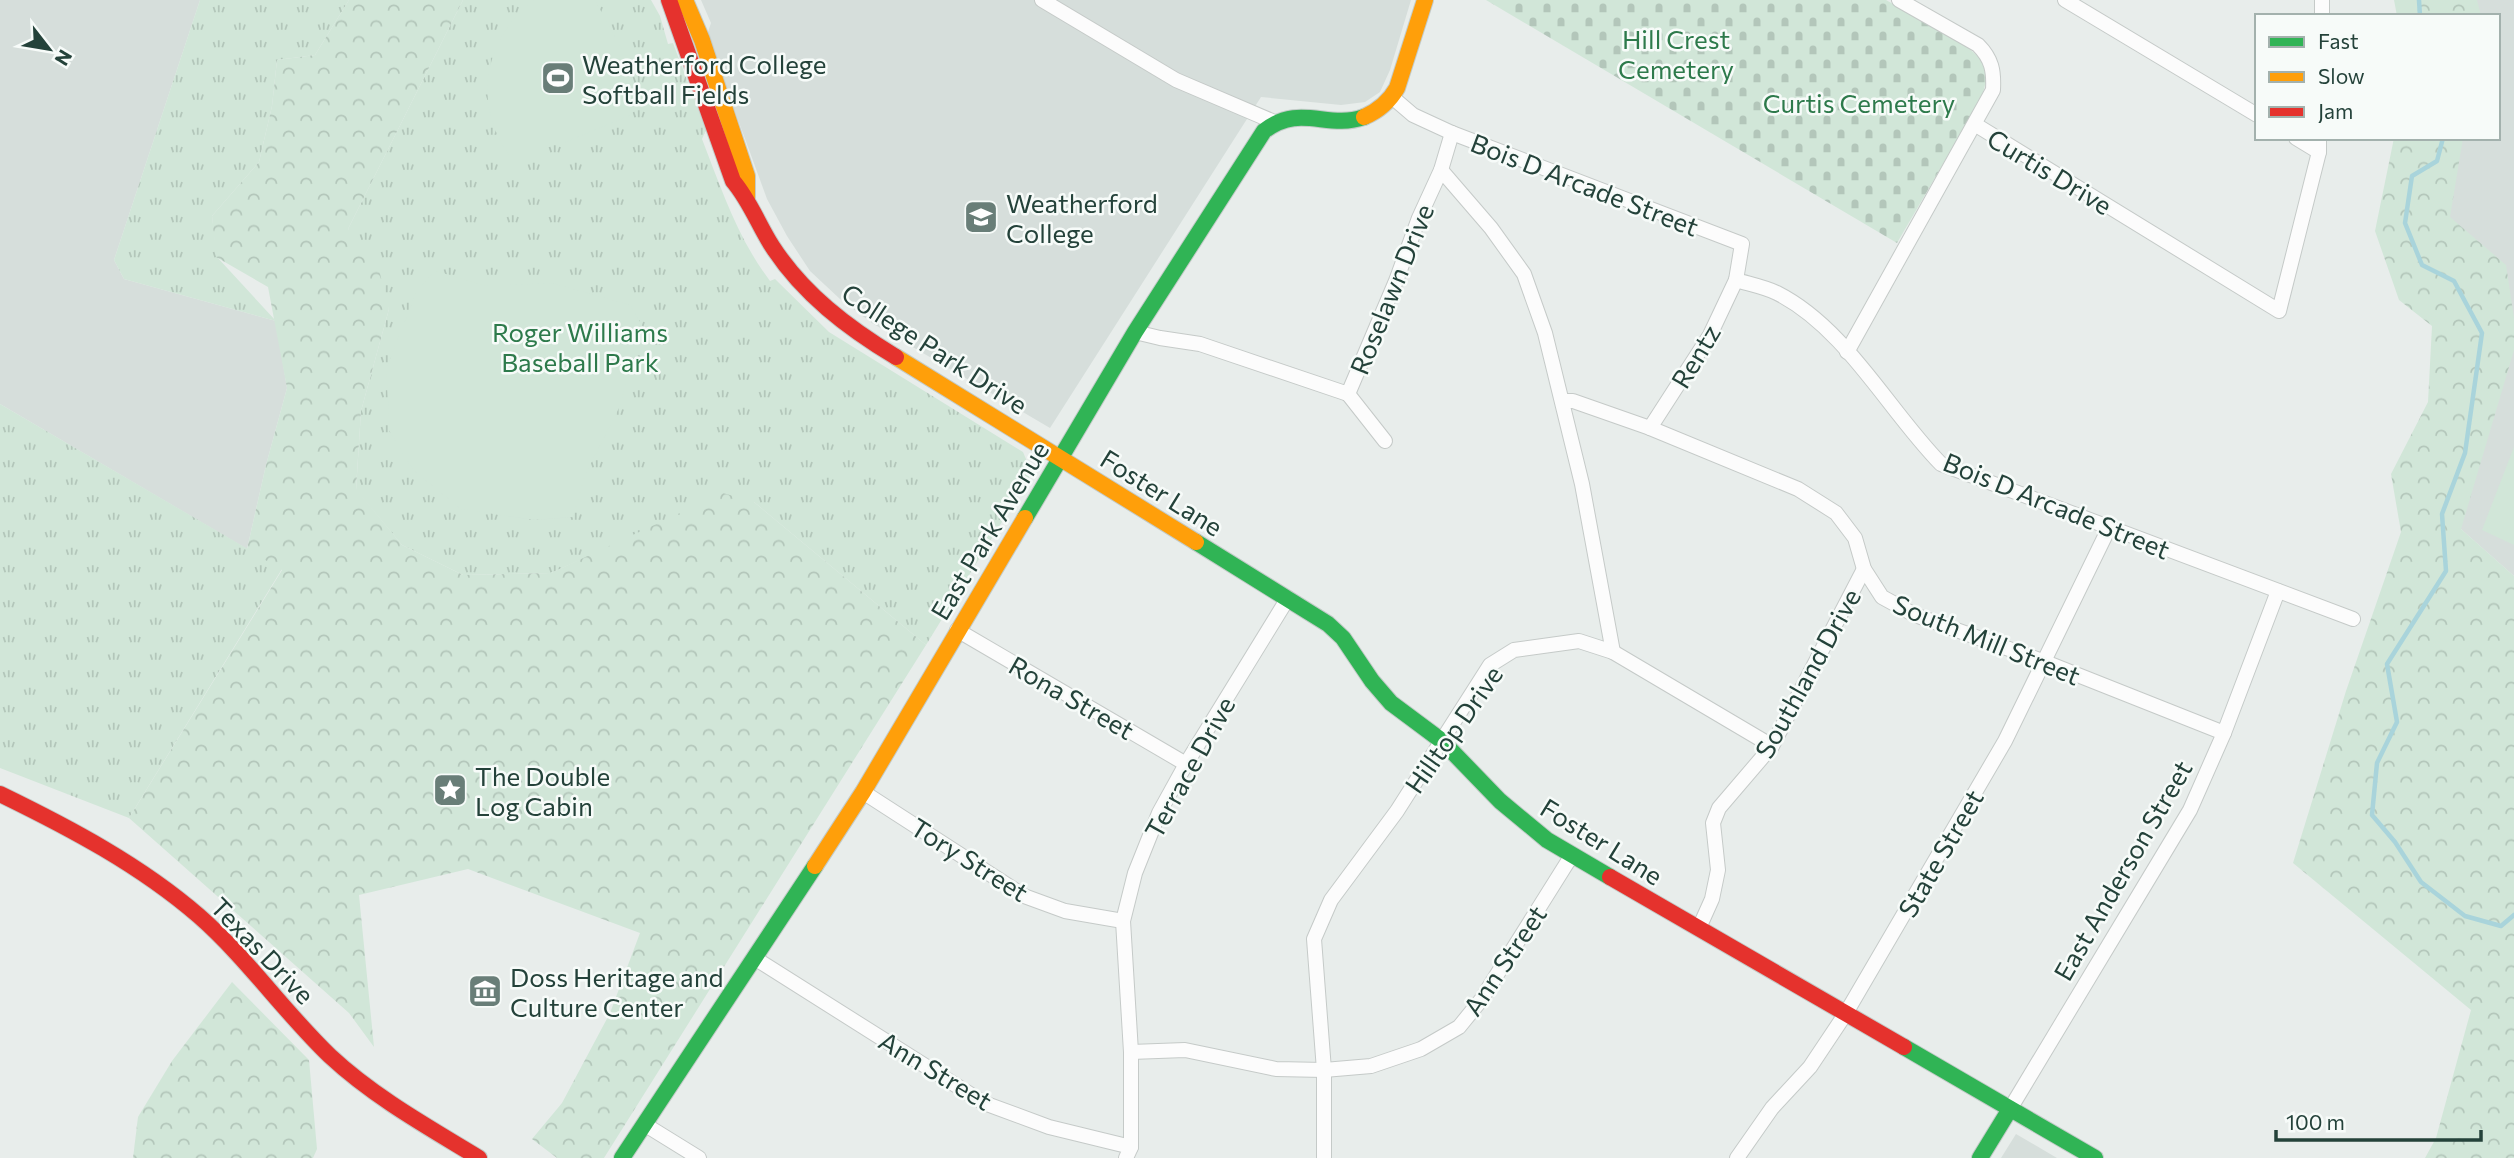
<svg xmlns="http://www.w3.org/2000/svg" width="2514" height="1158" font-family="Commissioner,sans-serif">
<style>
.built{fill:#d6dedb}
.grass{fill:url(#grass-tufts)}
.forest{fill:url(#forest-crowns)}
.cemetery{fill:url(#cemetery-stones)}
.pitch{fill:#d1e6d8}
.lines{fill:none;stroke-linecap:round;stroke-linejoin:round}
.stream{stroke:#a9d4db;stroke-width:4.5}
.street-casing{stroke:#c5cac8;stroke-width:16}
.fast-casing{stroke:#c3cbc8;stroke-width:18}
.slow-casing{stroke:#c3cbc8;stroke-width:18}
.jam-casing{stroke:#c3cbc8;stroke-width:18}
.street{stroke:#fcfcfc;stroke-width:14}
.fast{stroke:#30b455;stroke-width:16}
.slow{stroke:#ff9f0a;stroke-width:16}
.jam{stroke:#e5322d;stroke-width:16}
.labels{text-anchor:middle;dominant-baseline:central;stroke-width:5;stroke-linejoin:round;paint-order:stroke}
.park-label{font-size:26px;fill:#2d7a4b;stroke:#f7fbf9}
.poi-label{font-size:26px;fill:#24423a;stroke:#f7fbf9;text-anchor:start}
.street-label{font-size:26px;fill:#24423a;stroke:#f7fbf9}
</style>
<defs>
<pattern id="grass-tufts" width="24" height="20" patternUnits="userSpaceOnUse" patternTransform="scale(1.75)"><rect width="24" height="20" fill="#d1e6d8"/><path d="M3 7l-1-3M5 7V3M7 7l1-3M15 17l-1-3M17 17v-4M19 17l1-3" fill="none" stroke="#b3c6ba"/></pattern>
<pattern id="forest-crowns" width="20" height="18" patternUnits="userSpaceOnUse" patternTransform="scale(1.75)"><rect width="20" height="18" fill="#d1e6d8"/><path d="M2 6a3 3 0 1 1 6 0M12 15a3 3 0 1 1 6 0" fill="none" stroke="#b3c6ba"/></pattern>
<pattern id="cemetery-stones" width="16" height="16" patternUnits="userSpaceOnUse" patternTransform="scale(1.75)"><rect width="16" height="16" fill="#d1e6d8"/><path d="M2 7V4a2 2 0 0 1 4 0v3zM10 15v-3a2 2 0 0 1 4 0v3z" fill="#b3c6ba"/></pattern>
</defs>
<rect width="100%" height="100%" fill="#e8edeb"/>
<g class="built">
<polygon points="0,0 200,0 114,260 124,279 276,321 287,388 266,465 247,549 0,404"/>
<polygon points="701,0 1411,0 1390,70 1380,92 1365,102 1341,105 1261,97 1050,428 872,323 840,299 810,271 787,236 767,199 707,35 711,23"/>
<polygon points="2419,0 2514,0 2514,576 2461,529 2465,454 2444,138 2498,138 2498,16 2419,16"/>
<polygon points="2016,1134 2057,1158 2001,1158"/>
</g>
<g class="grass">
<polygon points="200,0 349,0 315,55 277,60 272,106 259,162 212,216 217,257 276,321 124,279 114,260"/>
<path d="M 463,0 L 651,0 L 660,16 L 668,44 L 673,43 L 706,130 L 702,139 C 721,188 738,239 770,281 L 775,279 L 829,332 L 1023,452 L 1032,473 L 926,645 L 754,502 L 618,543 L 551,573 L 463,575 L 402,545 L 356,490 L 361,411 L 389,309 L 348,229 Z"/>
<polygon points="0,404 282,569 129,818 0,768"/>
</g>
<g class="forest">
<polygon points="349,0 463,0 348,229 378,266 389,309 361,411 356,489 402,545 463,575 551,573 723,493 754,502 926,645 604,1158 557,1158 532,1139 562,1103 610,1013 640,933 468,869 359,895 374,1047 349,1013 129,818 282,570 247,549 266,465 287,388 268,287 216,257 212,216 259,162 272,106 277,60 315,55"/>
<polygon points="2394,0 2477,0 2481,16 2397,16"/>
<polygon points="2394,138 2463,138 2450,217 2506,265 2514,318 2514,350 2461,529 2514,576 2514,1158 2425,1158 2436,1138 2471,1010 2293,863 2346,691 2401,532 2391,474 2428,402 2432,326 2399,300 2375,231"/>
<polygon points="232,982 309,1060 317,1149 313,1158 133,1158 138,1117 172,1061"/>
</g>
<polygon class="cemetery" points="1486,0 1886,0 1965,45 1981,59 1987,77 1982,97 1897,243"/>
<g class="pitch">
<path d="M 535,0 L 595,0 L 621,48 L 636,106 L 631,115 L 563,143 L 509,155 C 472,103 484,37 535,0 Z"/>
<polygon points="436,271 486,286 552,283 630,305 643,327 619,408 585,475 573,517 534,520 461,509 413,470 390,432 386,369 418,288"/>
<polygon points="2514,447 2514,545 2482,530"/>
</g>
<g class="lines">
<g class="stream">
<polyline points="2419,0 2420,16"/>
<polyline points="2443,138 2437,161 2412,176 2405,223 2422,265 2454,281 2482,333 2465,453 2442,514 2446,571 2387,664 2397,722 2377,763 2372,815 2395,842 2421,882 2465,916 2501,926 2514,915"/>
</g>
<g class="street-casing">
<g id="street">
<polyline points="1042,0 1176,80 1272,121"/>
<polyline points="2065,0 2257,115"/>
<polyline points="2322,16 2322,0"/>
<path d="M 1392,97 L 1413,115 L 1452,133 L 1742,244 L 1736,280 C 1749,284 1765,287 1777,293 C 1846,328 1888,410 1941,464 L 2353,619"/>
<polyline points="1976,125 2279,311 2319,152 2319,138"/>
<polyline points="2296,138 2319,152"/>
<polyline points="1135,332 1160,338 1200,344 1348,394 1396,281 1419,218 1441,170 1452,133"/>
<path d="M 1847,352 L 1993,90 C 1994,71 1992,59 1978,45 L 1899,0"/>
<polyline points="1348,394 1385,441"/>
<polyline points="1563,401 1573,401 1650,428 1798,489 1836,513 1855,538 1864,569 1882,597 1915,615 2045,662 2224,733"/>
<polyline points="1650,428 1710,335 1736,280"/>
<polyline points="957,630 1186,764"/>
<polyline points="1613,652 1772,746"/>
<polyline points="863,792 1024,896 1065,911 1123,921"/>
<polyline points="1699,928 1712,899 1718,870 1713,823 1719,808 1772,746 1864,569"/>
<polyline points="756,959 984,1103 1049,1127 1131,1147"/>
<polyline points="1131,1052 1185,1050 1276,1069 1324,1070 1371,1066 1421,1049 1459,1027 1481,1000 1572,855"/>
<polyline points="2010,1109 2190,810 2224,733 2278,591"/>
<polyline points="644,1124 699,1158"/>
<polyline points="1126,1158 1131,1147 1131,1052 1123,921 1135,873 1159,813 1186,764 1288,598"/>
<polyline points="1324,1158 1324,1070 1314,939 1331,900 1397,811 1490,665 1514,650 1579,641 1613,652 1582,484 1545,333 1524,274 1491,228 1441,170"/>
<polyline points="1737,1158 1772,1108 1810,1067 1846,1013 2005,741 2109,528"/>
</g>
</g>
<g class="fast-casing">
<g id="fast">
<path d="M 1025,518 L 1135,332 L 1264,131 C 1300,103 1327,130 1364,117"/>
<polyline points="1196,542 1328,624 1343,638 1372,681 1391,703 1442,741 1500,801 1547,840 1610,877"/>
<polyline points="1904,1047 2095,1158"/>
<polyline points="622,1158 815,866"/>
<polyline points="1980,1158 2010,1109"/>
</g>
</g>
<g class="slow-casing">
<g id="slow">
<polyline points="685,0 702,40 747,176 747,198"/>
<path d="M 1364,117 C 1378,111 1389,102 1397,88 L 1425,0"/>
<polyline points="896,357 1196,542"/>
<polyline points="815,866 863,792 1025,518"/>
</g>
</g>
<g class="jam-casing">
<g id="jam">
<path d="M 669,0 L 733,181 C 750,201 758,224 772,246 C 803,294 848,328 896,357"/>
<path d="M 0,794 C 70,828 140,865 199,916 C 247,958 284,1012 330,1056 C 374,1097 428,1127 479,1158"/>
<polyline points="1610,877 1904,1047"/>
</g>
</g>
<use href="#street" class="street"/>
<use href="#fast" class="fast"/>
<use href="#slow" class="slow"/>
<use href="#jam" class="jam"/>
</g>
<defs>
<g id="stadium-square" transform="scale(1.75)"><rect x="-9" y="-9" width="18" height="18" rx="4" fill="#697e78" stroke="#f7fbf9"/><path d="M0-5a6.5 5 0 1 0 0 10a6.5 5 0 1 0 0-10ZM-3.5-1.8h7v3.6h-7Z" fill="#fff"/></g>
<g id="university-square" transform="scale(1.75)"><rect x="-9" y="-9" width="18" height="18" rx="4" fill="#697e78" stroke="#f7fbf9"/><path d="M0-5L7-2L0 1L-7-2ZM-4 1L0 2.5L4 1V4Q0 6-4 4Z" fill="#fff"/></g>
<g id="sight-square" transform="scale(1.75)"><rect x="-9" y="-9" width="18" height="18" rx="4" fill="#697e78" stroke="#f7fbf9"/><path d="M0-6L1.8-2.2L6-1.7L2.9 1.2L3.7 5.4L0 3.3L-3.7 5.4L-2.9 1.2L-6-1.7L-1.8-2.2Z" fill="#fff"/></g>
<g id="museum-square" transform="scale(1.75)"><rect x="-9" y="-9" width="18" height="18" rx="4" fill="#697e78" stroke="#f7fbf9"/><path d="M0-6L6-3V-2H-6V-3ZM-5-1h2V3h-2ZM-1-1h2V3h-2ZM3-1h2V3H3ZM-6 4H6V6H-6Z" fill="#fff"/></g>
</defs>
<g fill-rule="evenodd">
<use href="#stadium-square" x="558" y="78"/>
<use href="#university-square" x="981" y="217"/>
<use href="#sight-square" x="450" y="790"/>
<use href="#museum-square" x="485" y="991"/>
</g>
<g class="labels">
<g class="park-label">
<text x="1676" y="38">Hill Crest<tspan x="1676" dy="30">Cemetery</tspan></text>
<text x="1859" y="102">Curtis Cemetery</text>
<text x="580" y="331">Roger Williams<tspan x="580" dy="30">Baseball Park</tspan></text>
</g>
<g class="poi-label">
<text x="582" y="63">Weatherford College<tspan x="582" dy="30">Softball Fields</tspan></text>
<text x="1006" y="202">Weatherford<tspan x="1006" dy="30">College</tspan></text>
<text x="475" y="775">The Double<tspan x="475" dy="30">Log Cabin</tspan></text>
<text x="510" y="976">Doss Heritage and<tspan x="510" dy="30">Culture Center</tspan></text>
</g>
<g class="street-label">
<text transform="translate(2050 171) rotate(31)">Curtis Drive</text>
<text transform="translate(1585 184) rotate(21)">Bois D Arcade Street</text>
<text transform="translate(1391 289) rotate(-68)">Roselawn Drive</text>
<text transform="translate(935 348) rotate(33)">College Park Drive</text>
<text transform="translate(1695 356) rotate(-59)">Rentz</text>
<text transform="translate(1162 492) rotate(32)">Foster Lane</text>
<text transform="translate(2057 505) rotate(22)">Bois D Arcade Street</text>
<text transform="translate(989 530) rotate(-59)">East Park Avenue</text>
<text transform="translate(1987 639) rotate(22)">South Mill Street</text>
<text transform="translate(1807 673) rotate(-61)">Southland Drive</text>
<text transform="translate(1072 697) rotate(30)">Rona Street</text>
<text transform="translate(1453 729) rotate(-55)">Hilltop Drive</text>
<text transform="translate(1189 767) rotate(-61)">Terrace Drive</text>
<text transform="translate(1602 841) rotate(32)">Foster Lane</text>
<text transform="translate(1940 853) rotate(-60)">State Street</text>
<text transform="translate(970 859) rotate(32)">Tory Street</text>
<text transform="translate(2122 870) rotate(-60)">East Anderson Street</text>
<text transform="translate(263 950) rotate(46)">Texas Drive</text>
<text transform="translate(1504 960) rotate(-56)">Ann Street</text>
<text transform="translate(936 1070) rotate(31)">Ann Street</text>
</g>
</g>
<rect x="2255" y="14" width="245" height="126" fill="#f7fbf9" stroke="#a3b1ad" stroke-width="2"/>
<rect x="2269" y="37" width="35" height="10" fill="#30b455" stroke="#a3b1ad" stroke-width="2"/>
<text x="2318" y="49" font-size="21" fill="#24423a">Fast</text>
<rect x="2269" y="72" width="35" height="10" fill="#ff9f0a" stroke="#a3b1ad" stroke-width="2"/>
<text x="2318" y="84" font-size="21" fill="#24423a">Slow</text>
<rect x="2269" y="107" width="35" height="10" fill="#e5322d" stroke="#a3b1ad" stroke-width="2"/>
<text x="2318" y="119" font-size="21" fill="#24423a">Jam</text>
<g transform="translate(49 49) rotate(121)" stroke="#f7fbf9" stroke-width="5" paint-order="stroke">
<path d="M0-5L12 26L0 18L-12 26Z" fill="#24423a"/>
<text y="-10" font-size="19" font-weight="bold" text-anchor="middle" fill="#24423a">N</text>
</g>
<path d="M2276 1130v10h205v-10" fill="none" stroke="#24423a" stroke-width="3.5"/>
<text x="2286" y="1130" font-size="21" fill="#24423a" stroke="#f7fbf9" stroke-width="5" paint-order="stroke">100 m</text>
</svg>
